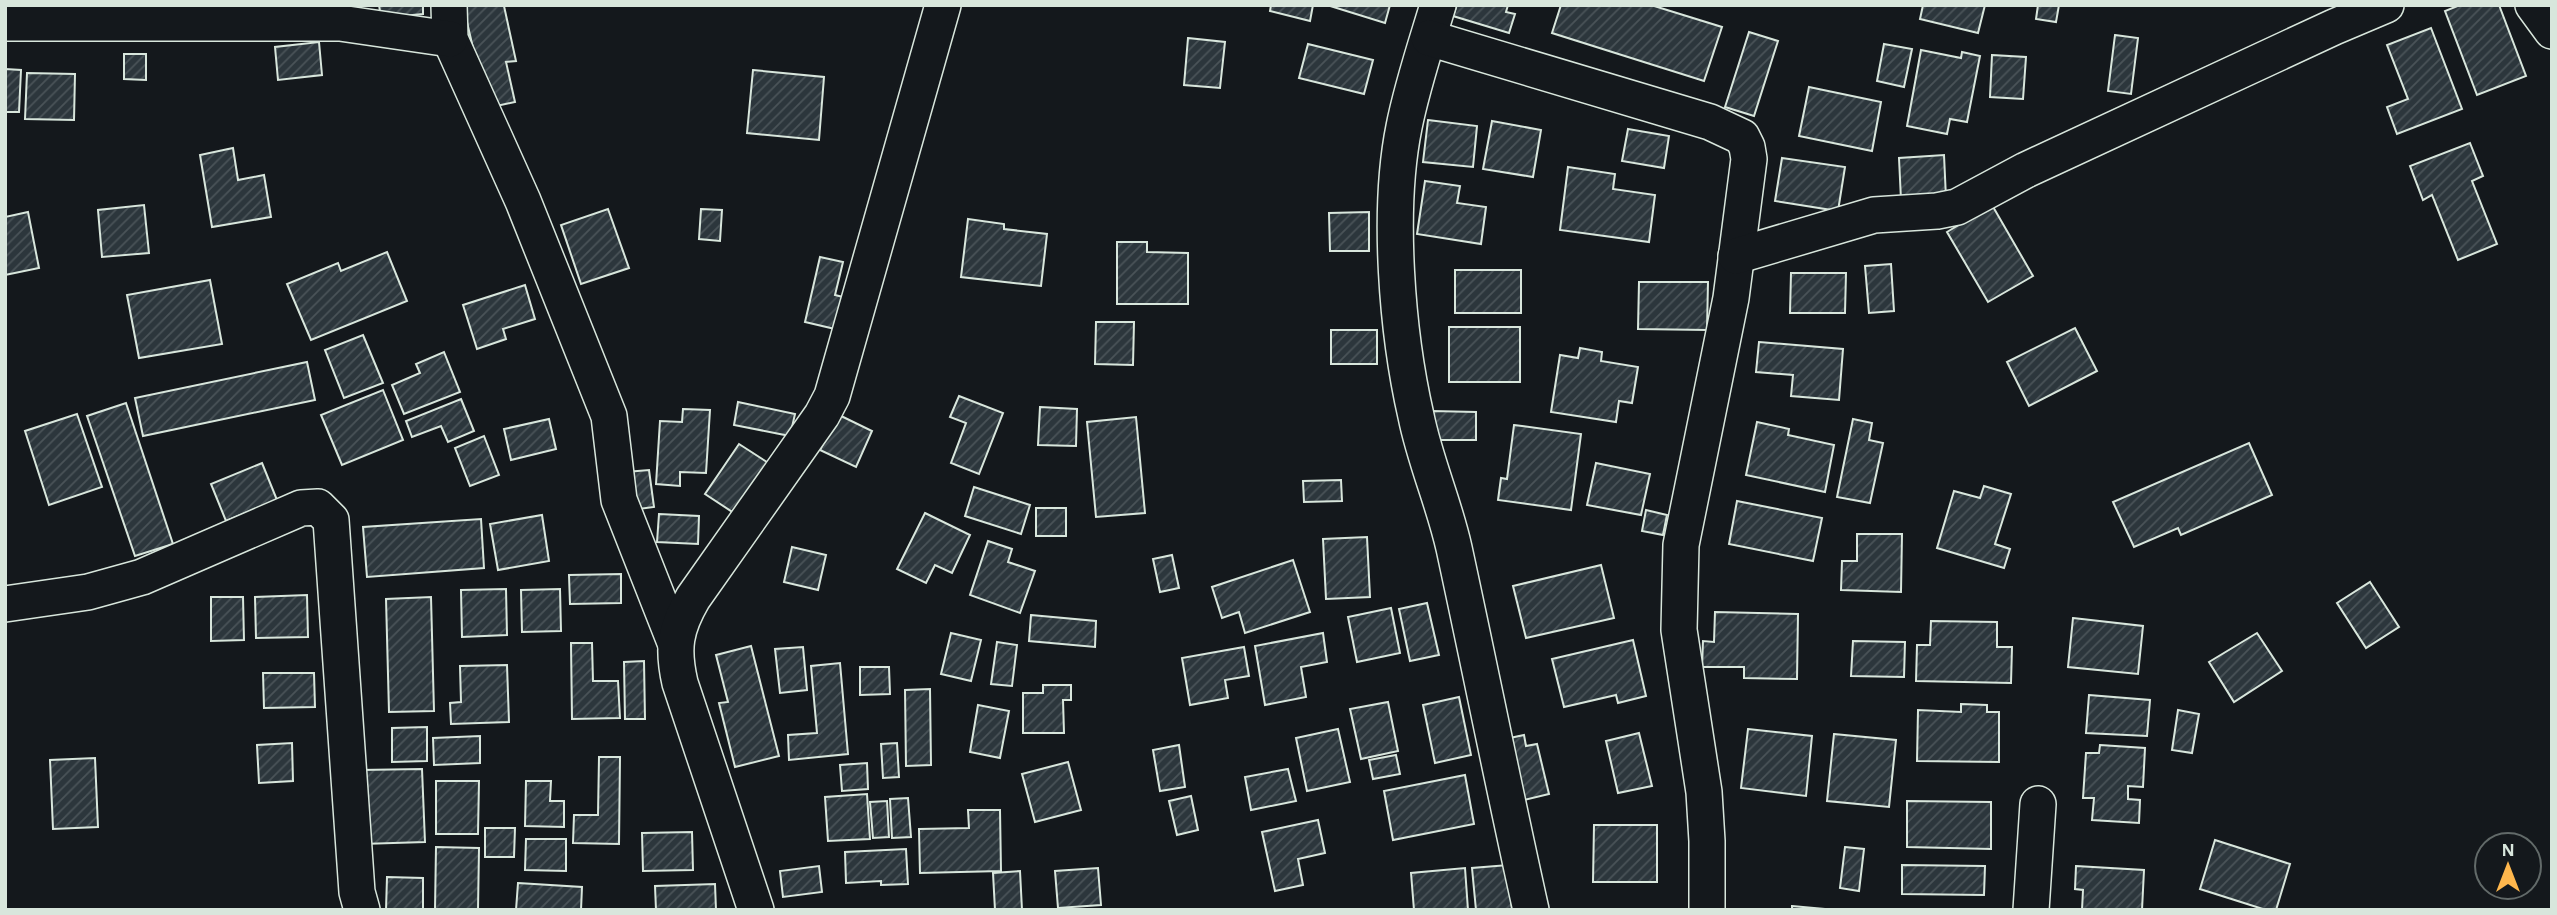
<svg xmlns="http://www.w3.org/2000/svg" width="2557" height="915" font-family="'Alegreya Sans',sans-serif">
<style>
.building{fill:url(#building-hatch);stroke:#d8e6dc;stroke-width:2}
.lines{fill:none;stroke-linecap:round;stroke-linejoin:round}
.street-casing{stroke:#d8e6dc;stroke-width:38}
.street{stroke:#14181c;stroke-width:35}
</style>
<defs>
<pattern id="building-hatch" width="6" height="6" patternUnits="userSpaceOnUse" patternTransform="scale(1.75)"><rect width="6" height="6" fill="#2c363c"/><path d="M-1 1l2-2M0 6l6-6M5 7l2-2" fill="none" stroke="#4a5358"/></pattern>
</defs>
<rect width="100%" height="100%" fill="#14181c"/>
<g class="building">
<polygon points="379,5 423,5 423,14 381,18"/>
<polygon points="463,5 504,6 516,61 506,62 515,102 487,108"/>
<polygon points="1271,5 1313,5 1310,21 1270,11"/>
<polygon points="1327,5 1390,5 1385,23"/>
<polygon points="1457,5 1508,5 1506,12 1515,14 1509,33 1453,16"/>
<polygon points="1561,5 1651,5 1722,27 1704,81 1552,33"/>
<polygon points="1923,5 1985,5 1978,33 1920,19"/>
<polygon points="2038,5 2059,5 2056,22 2036,19"/>
<polygon points="2460,5 2499,5 2526,76 2477,95 2445,11"/>
<polygon points="2431,28 2462,109 2397,134 2387,107 2408,99 2387,45"/>
<polygon points="1749,32 1778,41 1754,116 1725,107"/>
<polygon points="2115,35 2138,38 2131,94 2108,91"/>
<polygon points="1188,38 1225,42 1220,88 1184,85"/>
<polygon points="319,42 322,75 278,80 275,47"/>
<polygon points="1308,44 1373,60 1364,94 1299,78"/>
<polygon points="1884,44 1912,49 1904,87 1877,81"/>
<polygon points="1921,50 1961,58 1962,52 1980,56 1967,122 1950,119 1947,134 1907,126"/>
<polygon points="124,54 146,54 146,80 124,79"/>
<polygon points="1992,55 2026,57 2023,99 1990,97"/>
<polygon points="5,69 21,70 19,112 5,112"/>
<polygon points="753,70 824,77 819,140 747,133"/>
<polygon points="27,73 75,74 74,120 25,119"/>
<polygon points="1809,87 1881,102 1872,151 1799,136"/>
<polygon points="1428,120 1477,126 1473,167 1423,162"/>
<polygon points="1492,121 1541,130 1533,177 1483,169"/>
<polygon points="1628,129 1669,136 1664,168 1622,161"/>
<polygon points="2470,143 2483,176 2472,181 2497,244 2458,260 2432,195 2423,200 2410,166"/>
<polygon points="233,148 238,180 264,175 271,217 212,227 200,155"/>
<polygon points="1944,155 1946,198 1901,200 1899,158"/>
<polygon points="1782,158 1845,167 1838,211 1775,201"/>
<polygon points="1568,167 1615,174 1613,189 1655,195 1649,242 1560,230"/>
<polygon points="1425,181 1460,186 1457,203 1486,207 1481,244 1417,234"/>
<polygon points="144,205 149,253 102,257 98,210"/>
<polygon points="1992,205 2033,276 1988,302 1947,232"/>
<polygon points="608,209 629,268 581,284 561,225"/>
<polygon points="701,209 722,210 720,241 699,239"/>
<polygon points="28,212 39,268 5,275 5,217"/>
<polygon points="1369,212 1369,251 1330,251 1329,213"/>
<polygon points="968,219 1004,224 1004,229 1047,234 1041,286 961,277"/>
<polygon points="1117,242 1147,242 1147,252 1188,253 1188,304 1117,304"/>
<polygon points="387,252 407,301 311,340 287,284 338,263 341,271"/>
<polygon points="820,257 843,262 835,295 843,297 835,329 805,322"/>
<polygon points="1891,264 1894,311 1869,313 1865,266"/>
<rect x="1455" y="270" width="66" height="43"/>
<polygon points="1791,273 1846,273 1845,313 1790,313"/>
<polygon points="210,280 222,344 139,358 127,295"/>
<polygon points="1639,282 1708,282 1707,330 1638,329"/>
<polygon points="525,285 535,319 503,329 506,339 477,349 463,305"/>
<polygon points="1096,322 1134,322 1133,365 1095,364"/>
<rect x="1449" y="327" width="71" height="55"/>
<polygon points="2075,328 2097,371 2029,406 2007,362"/>
<rect x="1331" y="330" width="46" height="34"/>
<polygon points="363,335 383,383 344,398 325,350"/>
<polygon points="1759,342 1843,349 1839,400 1791,396 1793,375 1756,372"/>
<polygon points="1580,348 1602,352 1601,361 1638,367 1632,403 1619,401 1616,422 1551,412 1560,355 1578,358"/>
<polygon points="444,352 460,392 404,414 392,385 420,373 416,364"/>
<polygon points="307,362 315,400 143,436 135,398"/>
<polygon points="383,390 403,440 342,465 321,415"/>
<polygon points="959,396 1003,413 979,474 951,463 966,423 950,417"/>
<polygon points="461,399 474,431 448,442 441,426 412,437 406,421"/>
<polygon points="738,402 795,414 790,436 734,425"/>
<polygon points="126,403 173,544 135,556 87,416"/>
<polygon points="1040,407 1077,409 1076,446 1038,445"/>
<polygon points="683,409 710,410 706,473 680,472 680,486 656,484 660,421 682,422"/>
<polygon points="1432,411 1476,412 1476,440 1432,440"/>
<polygon points="77,414 102,487 49,505 25,431"/>
<polygon points="837,414 872,431 856,467 820,450"/>
<polygon points="1136,417 1145,513 1096,517 1087,422"/>
<polygon points="549,419 556,449 511,460 504,429"/>
<polygon points="1853,419 1872,423 1869,440 1883,443 1870,503 1837,497"/>
<polygon points="1757,422 1789,429 1788,435 1834,445 1825,492 1746,475"/>
<polygon points="1514,425 1581,434 1571,510 1498,500 1501,478 1507,479"/>
<polygon points="484,436 499,475 470,486 455,448"/>
<polygon points="2249,443 2272,495 2181,535 2178,528 2134,547 2113,502"/>
<polygon points="739,444 773,466 740,517 705,494"/>
<polygon points="262,463 277,500 226,521 211,484"/>
<polygon points="1596,463 1650,474 1641,515 1587,505"/>
<polygon points="649,470 654,507 631,510 626,472"/>
<polygon points="1341,480 1342,501 1304,502 1303,481"/>
<polygon points="1984,486 2011,494 1995,544 2010,549 2004,568 1937,548 1954,491 1980,498"/>
<polygon points="974,487 1030,505 1021,534 965,516"/>
<polygon points="1737,501 1822,518 1813,561 1729,544"/>
<rect x="1036" y="508" width="30" height="28"/>
<polygon points="1646,510 1667,515 1663,535 1642,531"/>
<polygon points="925,513 970,535 952,573 935,565 926,583 897,569"/>
<polygon points="659,514 699,516 698,544 657,542"/>
<polygon points="542,515 549,561 498,570 490,524"/>
<polygon points="481,519 484,568 367,577 363,527"/>
<polygon points="1857,534 1902,534 1901,592 1841,590 1842,561 1857,561"/>
<polygon points="1367,537 1370,597 1326,599 1323,539"/>
<polygon points="988,541 1012,549 1008,562 1035,571 1020,613 970,595"/>
<polygon points="792,547 826,555 818,590 784,582"/>
<polygon points="1172,555 1179,588 1160,592 1153,559"/>
<polygon points="1293,560 1310,612 1245,633 1239,612 1222,618 1212,587"/>
<polygon points="1601,565 1614,618 1526,638 1513,586"/>
<polygon points="621,574 621,603 570,604 569,575"/>
<polygon points="2370,582 2399,627 2366,648 2337,603"/>
<polygon points="506,589 507,635 462,637 461,590"/>
<polygon points="560,589 561,631 522,632 521,590"/>
<polygon points="307,595 308,637 256,638 255,597"/>
<polygon points="211,597 243,597 244,640 211,641"/>
<polygon points="431,597 434,711 389,712 386,599"/>
<polygon points="1427,603 1439,655 1410,661 1399,609"/>
<polygon points="1391,608 1400,653 1357,662 1348,617"/>
<polygon points="1715,612 1798,614 1797,679 1744,678 1744,667 1702,667 1703,641 1714,642"/>
<polygon points="1031,615 1096,621 1095,647 1029,641"/>
<polygon points="2073,618 2143,626 2138,674 2068,667"/>
<polygon points="1931,621 1997,622 1997,647 2012,647 2011,683 1916,681 1917,645 1930,645"/>
<polygon points="951,633 981,640 971,681 941,674"/>
<polygon points="1323,633 1327,662 1301,667 1306,697 1265,705 1255,646"/>
<polygon points="2257,633 2282,671 2234,702 2209,662"/>
<polygon points="1633,640 1646,696 1618,703 1616,695 1564,707 1552,659"/>
<polygon points="1853,641 1905,642 1904,677 1851,676"/>
<polygon points="997,642 1017,645 1012,686 991,684"/>
<polygon points="571,643 592,643 593,681 618,681 620,718 572,719"/>
<polygon points="751,646 779,756 735,767 719,703 728,702 716,655"/>
<polygon points="803,647 807,690 780,693 775,649"/>
<polygon points="1244,647 1249,676 1225,680 1228,698 1190,705 1182,658"/>
<polygon points="644,661 645,719 625,719 624,662"/>
<polygon points="840,663 848,754 789,760 788,735 817,733 811,666"/>
<polygon points="507,665 509,722 451,724 450,703 461,702 460,666"/>
<polygon points="860,667 889,667 890,694 860,695"/>
<polygon points="263,673 314,673 315,707 264,708"/>
<polygon points="1043,685 1071,685 1071,700 1063,700 1064,733 1023,733 1023,693 1043,693"/>
<polygon points="930,689 931,765 906,766 905,690"/>
<polygon points="2089,695 2150,700 2147,736 2086,733"/>
<polygon points="1459,697 1471,755 1435,763 1423,705"/>
<polygon points="1388,702 1398,751 1361,759 1350,709"/>
<polygon points="1961,704 1987,705 1987,712 1999,712 1999,762 1917,761 1918,710 1961,712"/>
<polygon points="978,705 1009,711 1000,758 970,752"/>
<polygon points="2178,710 2199,714 2192,753 2172,750"/>
<polygon points="427,727 427,761 392,762 392,728"/>
<polygon points="1338,729 1350,782 1307,791 1296,738"/>
<polygon points="1748,729 1812,736 1806,796 1741,788"/>
<polygon points="1639,733 1652,786 1618,793 1606,741"/>
<polygon points="1834,734 1896,740 1889,807 1827,801"/>
<polygon points="1524,735 1526,746 1537,744 1549,794 1520,801 1505,739"/>
<polygon points="480,736 480,763 434,765 433,738"/>
<polygon points="292,743 293,781 259,783 257,745"/>
<polygon points="897,743 899,777 883,778 881,744"/>
<polygon points="1179,745 1185,787 1160,791 1153,750"/>
<polygon points="2100,745 2145,748 2143,787 2128,786 2128,799 2140,800 2139,823 2092,820 2094,798 2083,798 2086,753 2099,753"/>
<polygon points="1396,755 1400,774 1373,779 1369,760"/>
<polygon points="599,757 620,757 619,844 573,843 574,815 598,815"/>
<polygon points="95,758 98,827 53,829 50,760"/>
<polygon points="1068,762 1081,810 1035,822 1022,774"/>
<polygon points="867,763 868,789 842,791 840,765"/>
<polygon points="422,769 425,842 362,844 360,770"/>
<polygon points="1288,769 1296,801 1251,810 1245,777"/>
<polygon points="1465,775 1474,824 1393,840 1384,791"/>
<polygon points="436,781 479,781 478,834 436,834"/>
<polygon points="526,781 551,781 550,801 564,801 564,827 525,826"/>
<polygon points="867,794 870,839 828,841 825,797"/>
<polygon points="1191,796 1198,830 1177,835 1169,801"/>
<polygon points="908,798 911,837 892,838 890,799"/>
<polygon points="887,801 889,837 873,838 870,802"/>
<polygon points="1907,801 1991,802 1991,849 1907,847"/>
<polygon points="968,810 1000,810 1001,871 920,873 919,829 969,828"/>
<polygon points="1318,820 1325,853 1298,859 1303,885 1275,891 1262,832"/>
<polygon points="1594,825 1657,825 1657,882 1593,882"/>
<polygon points="485,828 515,828 514,857 485,857"/>
<polygon points="692,832 693,870 643,871 642,833"/>
<polygon points="526,839 566,839 566,871 525,870"/>
<polygon points="2215,840 2290,864 2276,910 2266,910 2200,889"/>
<polygon points="436,847 479,848 478,910 435,910"/>
<polygon points="1845,847 1864,849 1859,891 1840,888"/>
<polygon points="906,849 908,884 881,885 881,881 846,883 845,852"/>
<polygon points="1508,865 1512,910 1476,910 1472,868"/>
<polygon points="1902,865 1985,866 1984,895 1902,894"/>
<polygon points="819,866 822,892 783,897 780,871"/>
<polygon points="2076,866 2144,870 2142,910 2082,910 2083,890 2075,889"/>
<polygon points="1098,868 1101,905 1058,908 1055,871"/>
<polygon points="1465,868 1468,910 1414,910 1411,873"/>
<polygon points="1020,871 1022,910 995,910 993,873"/>
<polygon points="387,877 423,878 423,910 386,910"/>
<polygon points="518,883 582,887 581,910 516,910"/>
<polygon points="715,884 716,910 656,910 655,886"/>
<polygon points="1792,906 1836,910 1792,910"/>
</g>
<g class="lines">
<g class="street-casing">
<g id="street">
<polyline points="449,5 450,39 523,201 609,416 619,500 675,642"/>
<path d="M 1438,5 C 1426,45 1412,86 1404,127 C 1387,211 1397,333 1416,416 C 1425,461 1444,503 1454,548 C 1480,668 1504,789 1531,910"/>
<polyline points="2533,5 2552,31"/>
<polyline points="5,23 340,23 450,39"/>
<polyline points="1429,38 1710,122 1742,137 1747,147 1749,159 1731,298 1681,545 1679,630 1704,792 1707,841 1707,910"/>
<polyline points="1736,256 1874,215 1937,211 1957,207 2026,170 2334,27 2386,5"/>
<polyline points="5,604 88,592 142,577 301,508 318,507 331,520 357,892 362,910"/>
<path d="M 756,910 L 680,683 C 672,648 675,629 693,598 L 822,415 L 832,396 L 943,5"/>
<polyline points="2031,910 2038,804"/>
</g>
</g>
<use href="#street" class="street"/>
</g>
<rect width="2557" height="915" fill="none" stroke="#d8e6dc" stroke-width="14"/>
<g transform="translate(2508 866)"><circle r="33" fill="#14181c" stroke="#626a69" stroke-width="2"/>
<path d="M0-5L12 26L0 18L-12 26Z" fill="#ffb74d"/>
<text y="-10" font-size="19" font-weight="bold" text-anchor="middle" fill="#d8e6dc">N</text>
</g>
</svg>
